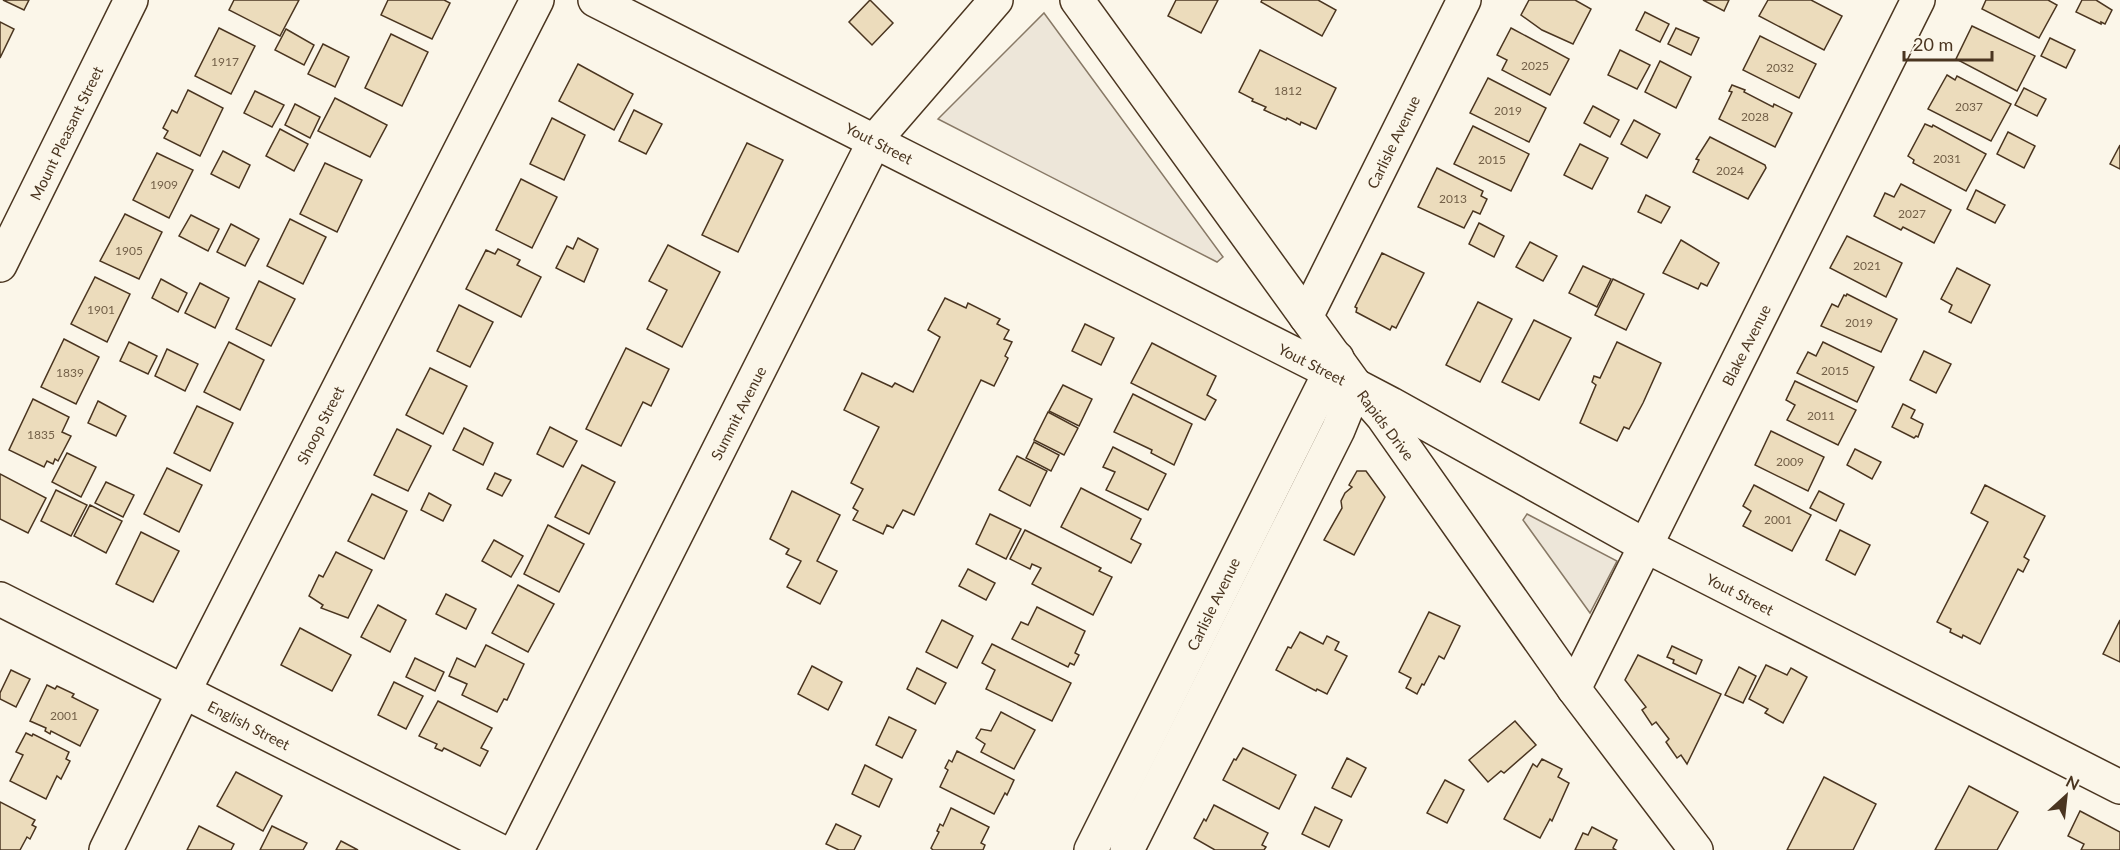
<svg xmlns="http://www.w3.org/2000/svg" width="2120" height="850" font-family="Lato,sans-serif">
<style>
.green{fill:#ede6d9;stroke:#887966;stroke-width:1.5}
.building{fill:#ecdcbc;stroke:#4a3520;stroke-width:1.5}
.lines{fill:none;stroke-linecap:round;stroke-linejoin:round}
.minor-casing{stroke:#4a3520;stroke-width:36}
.minor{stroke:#fbf6e9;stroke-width:33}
.labels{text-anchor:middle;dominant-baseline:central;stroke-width:4.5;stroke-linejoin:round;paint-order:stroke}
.number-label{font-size:12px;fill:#725f47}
.street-label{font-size:15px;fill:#4a3520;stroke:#fbf6e9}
</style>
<rect width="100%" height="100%" fill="#fbf6e9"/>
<g class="green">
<polygon points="1044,13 1223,257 1217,262 938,119"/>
<polygon points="1527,514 1617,561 1590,613 1523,520"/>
</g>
<g class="building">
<polygon points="3,0 29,0 24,10"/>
<polygon points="234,0 299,0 280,36 229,10"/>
<polygon points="388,0 444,0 450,3 432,39 381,15"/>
<polygon points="870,0 893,23 872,45 849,22"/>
<polygon points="1176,0 1218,0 1201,33 1168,16"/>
<polygon points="1262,0 1318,0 1336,10 1322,36 1261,2"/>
<polygon points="1529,0 1575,0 1591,9 1573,44 1542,30 1521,15"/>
<polygon points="1703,0 1729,0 1724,11"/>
<polygon points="1768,0 1811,0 1842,16 1824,50 1759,16"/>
<polygon points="1986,0 2048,0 2057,5 2039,38 1982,9"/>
<polygon points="2082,0 2096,0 2112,10 2105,24 2101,22 2101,24 2076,12"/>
<polygon points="1645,12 1669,24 1660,42 1636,30"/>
<polygon points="0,22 14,29 0,58"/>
<polygon points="1972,26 2035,56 2017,91 1956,59"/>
<polygon points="219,28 255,46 231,94 195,76"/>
<polygon points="1511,28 1569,59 1550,95 1502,70 1507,60 1497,55"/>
<polygon points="1676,28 1699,38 1691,55 1668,44"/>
<polygon points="286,29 314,45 304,65 275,50"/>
<polygon points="391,34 428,52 402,106 365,88"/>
<polygon points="1760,36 1816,64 1799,98 1743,70"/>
<polygon points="2050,38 2075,50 2066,68 2041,56"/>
<polygon points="323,44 349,57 335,87 308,74"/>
<polygon points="1260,50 1336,88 1316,129 1301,122 1300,125 1287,118 1286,120 1264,110 1266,107 1252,101 1253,99 1239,92"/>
<polygon points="1620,50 1650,65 1637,89 1608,75"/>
<polygon points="1660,61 1691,77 1676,108 1645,92"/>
<polygon points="578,64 633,94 614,130 559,101"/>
<polygon points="1947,75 1955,80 1957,76 2011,104 1991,141 1928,109"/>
<polygon points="1488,78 1546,108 1529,142 1470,113"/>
<polygon points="1732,85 1745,90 1744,92 1773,107 1774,104 1792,113 1775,147 1719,119 1732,92 1729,91"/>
<polygon points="2024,88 2046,99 2037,116 2015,105"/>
<polygon points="188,90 223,108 200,156 164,138 168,131 163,128 172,110 177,113"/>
<polygon points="255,91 284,105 272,127 244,113"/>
<polygon points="335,98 387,125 370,157 318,131"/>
<polygon points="295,104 320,117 310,138 285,125"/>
<polygon points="1593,106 1619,120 1610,137 1584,123"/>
<polygon points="634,110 662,124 646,154 619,141"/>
<polygon points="552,118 585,135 564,180 530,164"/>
<polygon points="1634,120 1660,134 1647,158 1621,144"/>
<polygon points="1925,124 1932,127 1933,125 1986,154 1966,191 1913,163 1914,160 1908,156"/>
<polygon points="1473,126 1529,154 1511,191 1454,164"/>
<polygon points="280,129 308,144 294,171 266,156"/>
<polygon points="2008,132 2035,146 2024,168 1997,154"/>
<polygon points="1710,137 1765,165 1766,168 1748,199 1693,172 1699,160 1696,159"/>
<polygon points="747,143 783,160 738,252 702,235"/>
<polygon points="1580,144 1608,158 1592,189 1564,175"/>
<polygon points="2120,145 2120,169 2110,164"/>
<polygon points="223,151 250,165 239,188 211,174"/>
<polygon points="157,153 193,170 169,218 133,200"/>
<polygon points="325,163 362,180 337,232 300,214"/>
<polygon points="1437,168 1483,191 1481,196 1487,199 1480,214 1473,211 1464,228 1418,207"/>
<polygon points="521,179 557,197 532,248 496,230"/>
<polygon points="1901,184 1951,210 1934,243 1903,227 1901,230 1874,216 1885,193 1894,197"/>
<polygon points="1976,190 2005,205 1995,223 1967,209"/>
<polygon points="1646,195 1670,207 1661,223 1638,212"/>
<polygon points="125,214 162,232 139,279 100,261"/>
<polygon points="191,215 219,229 208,251 179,236"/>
<polygon points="290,219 326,237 303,284 267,266"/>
<polygon points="1479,223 1504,236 1494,257 1469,244"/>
<polygon points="231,224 259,239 245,266 217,252"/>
<polygon points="1847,236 1902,263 1886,297 1830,268"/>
<polygon points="578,238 598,249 584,282 556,268 567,246 573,249"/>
<polygon points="1681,240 1719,263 1707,286 1701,283 1698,289 1663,273"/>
<polygon points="1530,242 1557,256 1543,281 1516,267"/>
<polygon points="668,245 720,272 682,347 647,329 667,290 649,281"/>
<polygon points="498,249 520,260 517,265 541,277 521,317 466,289 486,250 495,254"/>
<polygon points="1382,253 1424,273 1396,328 1392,326 1390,330 1356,312 1357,308 1355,307"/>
<polygon points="1583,266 1611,279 1597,307 1569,293"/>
<polygon points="1957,268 1990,285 1971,323 1949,312 1952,305 1941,299"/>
<polygon points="95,277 130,294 107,342 71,324"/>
<polygon points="161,279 187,293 178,312 152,298"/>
<polygon points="1613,279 1644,294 1626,330 1595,315"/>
<polygon points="259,281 295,299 271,346 236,329"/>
<polygon points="200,283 229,298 215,328 185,313"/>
<polygon points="1847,294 1897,319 1881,352 1821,326 1832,304 1838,307 1844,295 1846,296"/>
<polygon points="945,298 966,308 968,303 1000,319 997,324 1009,330 1004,339 1012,342 1005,356 1008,358 994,386 981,380 914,515 903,510 893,528 887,525 883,534 853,520 858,511 853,508 863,489 851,483 879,427 844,410 862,373 892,387 895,383 913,392 940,337 928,330"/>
<polygon points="1478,302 1512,319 1480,382 1446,365"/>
<polygon points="459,305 493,322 470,367 437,351"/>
<polygon points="1534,320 1571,338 1539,400 1502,382"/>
<polygon points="1085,324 1114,338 1101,365 1072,351"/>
<polygon points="64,339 99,357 76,404 41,387"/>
<polygon points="129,342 157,356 148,374 120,361"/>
<polygon points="229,342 264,360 240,410 204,392"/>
<polygon points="1617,342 1661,363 1643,403 1629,429 1624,427 1617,441 1580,423 1596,385 1592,382 1594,376 1600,378"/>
<polygon points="1823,342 1874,367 1857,402 1797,373 1808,352 1816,356"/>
<polygon points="1152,343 1216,376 1207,395 1216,400 1205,420 1131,383"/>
<polygon points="626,348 669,369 651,406 643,402 621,446 586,429"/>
<polygon points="167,349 198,364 185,391 155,376"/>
<polygon points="1924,351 1951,364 1936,393 1910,380"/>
<polygon points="430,368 467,386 443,434 406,415"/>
<polygon points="1795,381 1856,410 1838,445 1787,420 1795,405 1786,400"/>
<polygon points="1063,385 1092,399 1079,426 1049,411"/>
<polygon points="1133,394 1192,424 1174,465 1151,453 1152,450 1114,432"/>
<polygon points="33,399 69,417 62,432 71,436 58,461 55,459 53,464 47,461 44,467 9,450"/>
<polygon points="98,401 126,416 116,436 88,423"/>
<polygon points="1903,404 1915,410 1911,418 1923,424 1918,437 1916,436 1914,438 1892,427"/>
<polygon points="197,406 233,423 210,471 174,453"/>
<polygon points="1048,412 1078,428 1064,455 1034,440"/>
<polygon points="550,427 577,441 563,467 537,454"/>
<polygon points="464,428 493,443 483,465 453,450"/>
<polygon points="397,429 431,446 408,491 374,475"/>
<polygon points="1771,431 1824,457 1808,491 1755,465"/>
<polygon points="1034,442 1059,455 1051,471 1026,458"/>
<polygon points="1113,447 1166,474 1148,510 1106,490 1115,472 1103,467"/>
<polygon points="1855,449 1881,462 1872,479 1847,465"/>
<polygon points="67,453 96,467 81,497 52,482"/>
<polygon points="1017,456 1047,471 1030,506 999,490"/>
<polygon points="582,465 615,482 589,534 555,517"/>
<polygon points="167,468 202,485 179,532 144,514"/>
<polygon points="1357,471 1366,471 1385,497 1354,555 1324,540 1342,508 1341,501 1345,493 1352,487 1349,485"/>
<polygon points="495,473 511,480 502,496 487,489"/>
<polygon points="0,474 46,498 28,533 0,519"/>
<polygon points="106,482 134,495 123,517 95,503"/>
<polygon points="1754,485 1811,515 1792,551 1743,526 1751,511 1743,506"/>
<polygon points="1985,485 2045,516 2024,557 2029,560 2023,572 2018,569 1980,644 1963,635 1962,638 1950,632 1951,629 1937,622 1988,522 1971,513"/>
<polygon points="1081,488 1141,519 1131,539 1141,544 1131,563 1061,527"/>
<polygon points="56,490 87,505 71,536 41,521"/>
<polygon points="792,491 840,515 817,561 837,571 820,604 787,587 801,561 786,554 789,549 770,539"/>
<polygon points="1819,491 1844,504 1836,521 1810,508"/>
<polygon points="429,493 451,505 443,521 421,510"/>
<polygon points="372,494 407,511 384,559 348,541"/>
<polygon points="90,505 122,521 106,553 74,536"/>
<polygon points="990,514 1021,529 1006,559 976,544"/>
<polygon points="548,525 584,544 559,592 524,574"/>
<polygon points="1025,530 1101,568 1099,571 1112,577 1093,615 1032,584 1041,568 1032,564 1030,569 1010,559"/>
<polygon points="1840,530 1870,545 1855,575 1826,560"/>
<polygon points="141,532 179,551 153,602 116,584"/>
<polygon points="494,540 523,556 511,577 482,561"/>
<polygon points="336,552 372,570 348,618 321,608 323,605 309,596 319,575 323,577"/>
<polygon points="968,569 995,583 986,600 959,586"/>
<polygon points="518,585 554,604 528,652 492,633"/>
<polygon points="446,594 476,609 466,629 436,614"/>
<polygon points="378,605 406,620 390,652 361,637"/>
<polygon points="1037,607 1085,631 1075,653 1079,655 1074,665 1070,663 1068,667 1012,639 1021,622 1028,625"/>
<polygon points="1429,612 1460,626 1444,659 1439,656 1424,685 1422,684 1417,694 1406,688 1411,678 1399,672"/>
<polygon points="942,620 973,636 957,668 926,652"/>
<polygon points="2120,620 2120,662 2103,654"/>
<polygon points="300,628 351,655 332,691 281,665"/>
<polygon points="1300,632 1323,644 1327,636 1339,642 1335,650 1347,656 1327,694 1317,689 1316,691 1276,670 1288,647 1291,648"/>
<polygon points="992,644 1071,683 1052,721 986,689 995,670 982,663"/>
<polygon points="486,645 524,664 507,700 504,699 497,712 462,695 467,684 449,676 457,658 475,667"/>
<polygon points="1672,646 1702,660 1696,674 1673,663 1674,660 1667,657"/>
<polygon points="1638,655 1721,694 1687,764 1681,755 1677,758 1666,742 1669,739 1656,722 1652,725 1642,710 1646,707 1625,680"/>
<polygon points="415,658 444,672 435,691 406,677"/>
<polygon points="1766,665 1787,675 1791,668 1807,677 1783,723 1765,713 1768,709 1749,699"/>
<polygon points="812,666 842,682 828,710 798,694"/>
<polygon points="1739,667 1756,676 1743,703 1725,695"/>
<polygon points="917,668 946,683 935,704 907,689"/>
<polygon points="11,670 30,679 16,707 0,699 0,693"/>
<polygon points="394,682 423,696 406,729 378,715"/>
<polygon points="47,685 55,689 57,686 74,694 72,697 98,710 80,746 51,731 50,734 45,731 46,728 30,721"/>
<polygon points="438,701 492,728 481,748 488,751 480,766 444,748 442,751 435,748 437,744 419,736"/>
<polygon points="1001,712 1035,730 1014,769 981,752 985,744 976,738 981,729 991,731"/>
<polygon points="889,717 916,730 902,758 876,745"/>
<polygon points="1515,721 1536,745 1504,773 1501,771 1488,782 1469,760"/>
<polygon points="26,733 32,736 33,734 69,752 66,759 70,761 61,779 57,776 46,799 10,781 23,755 16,752"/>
<polygon points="1243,748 1296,775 1279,809 1223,780 1234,759 1236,760"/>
<polygon points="957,751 1014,780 1007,795 1005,793 994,814 940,787 948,770 945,768 949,760 952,762"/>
<polygon points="1347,758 1366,768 1351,797 1332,788"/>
<polygon points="1542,759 1562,769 1558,777 1569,783 1552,821 1550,819 1540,838 1504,819 1533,764 1537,767"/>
<polygon points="865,765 892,779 879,807 852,794"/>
<polygon points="236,772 282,796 263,831 217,806"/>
<polygon points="1824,777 1876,804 1853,850 1787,850"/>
<polygon points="1445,780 1464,790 1447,823 1427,813"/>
<polygon points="1969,786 2018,812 1997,850 1935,850"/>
<polygon points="0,802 35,820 32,825 36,827 30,839 27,837 20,850 0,850"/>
<polygon points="1214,805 1268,833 1262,845 1266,847 1264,850 1215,850 1194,838 1204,819 1206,821"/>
<polygon points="1315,807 1342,820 1329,847 1302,834"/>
<polygon points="951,808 989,827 981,843 985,845 983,850 933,850 931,848 939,832 937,831 940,824 943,826"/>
<polygon points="2080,811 2120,832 2120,850 2081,850 2084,844 2068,836"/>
<polygon points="836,824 861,836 854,850 839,850 826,844"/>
<polygon points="199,826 234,844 231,850 187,850"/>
<polygon points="272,826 307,843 303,850 260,850"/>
<polygon points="1592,827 1617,840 1613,848 1616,850 1575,850 1583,833 1588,835"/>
<polygon points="341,841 358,850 336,850"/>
</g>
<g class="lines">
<g class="minor-casing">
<g id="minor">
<polyline points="595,0 1330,372 1391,404 1646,546 2120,787"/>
<polyline points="1077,0 1356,386 1383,417 1574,689 1696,850"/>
<polyline points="0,265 131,0"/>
<polyline points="1306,317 1464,0"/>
<polyline points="0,599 498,850"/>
<polyline points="1574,689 1918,0"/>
<polyline points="106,850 183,693 537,0"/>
<polyline points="517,850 875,140 996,0"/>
<polyline points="1091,850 1337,358"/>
<polyline points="1127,850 1338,430 1356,386"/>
</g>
</g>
<use href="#minor" class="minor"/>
</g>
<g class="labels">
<g class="number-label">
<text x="225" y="61">1917</text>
<text x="1535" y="65">2025</text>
<text x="1780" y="67">2032</text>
<text x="1288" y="90">1812</text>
<text x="1969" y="106">2037</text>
<text x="1508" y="110">2019</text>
<text x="1755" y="116">2028</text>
<text x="1947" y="158">2031</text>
<text x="1492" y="159">2015</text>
<text x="1730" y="170">2024</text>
<text x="164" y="184">1909</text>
<text x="1453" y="198">2013</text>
<text x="1912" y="213">2027</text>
<text x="129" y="250">1905</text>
<text x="1867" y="265">2021</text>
<text x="101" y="309">1901</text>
<text x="1859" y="322">2019</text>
<text x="1835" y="370">2015</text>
<text x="70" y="372">1839</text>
<text x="1821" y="415">2011</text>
<text x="41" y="434">1835</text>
<text x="1790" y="461">2009</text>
<text x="1778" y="519">2001</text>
<text x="64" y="715">2001</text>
</g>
<g class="street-label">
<text transform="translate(66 133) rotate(-64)">Mount Pleasant Street</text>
<text transform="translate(1393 142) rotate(-64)">Carlisle Avenue</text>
<text transform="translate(879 143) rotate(27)">Yout Street</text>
<text transform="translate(1746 345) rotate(-63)">Blake Avenue</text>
<text transform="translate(1312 364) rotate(27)">Yout Street</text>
<text transform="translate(738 413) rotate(-63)">Summit Avenue</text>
<text transform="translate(320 425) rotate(-63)">Shoop Street</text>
<text transform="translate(1386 425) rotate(53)">Rapids Drive</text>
<text transform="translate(1740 594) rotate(27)">Yout Street</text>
<text transform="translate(1213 604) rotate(-64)">Carlisle Avenue</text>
<text transform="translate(249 725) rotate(27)">English Street</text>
</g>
</g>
<g transform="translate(2066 796) rotate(27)" stroke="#fbf6e9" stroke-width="4.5" paint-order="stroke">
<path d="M0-4.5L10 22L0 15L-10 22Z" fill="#4a3520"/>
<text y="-9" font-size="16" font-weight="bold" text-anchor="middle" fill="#4a3520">N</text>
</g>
<path d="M1904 51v9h88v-9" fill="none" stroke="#4a3520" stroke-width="3"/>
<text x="1913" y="51" font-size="18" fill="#4a3520" stroke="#fbf6e9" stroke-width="4.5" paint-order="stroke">20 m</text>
</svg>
